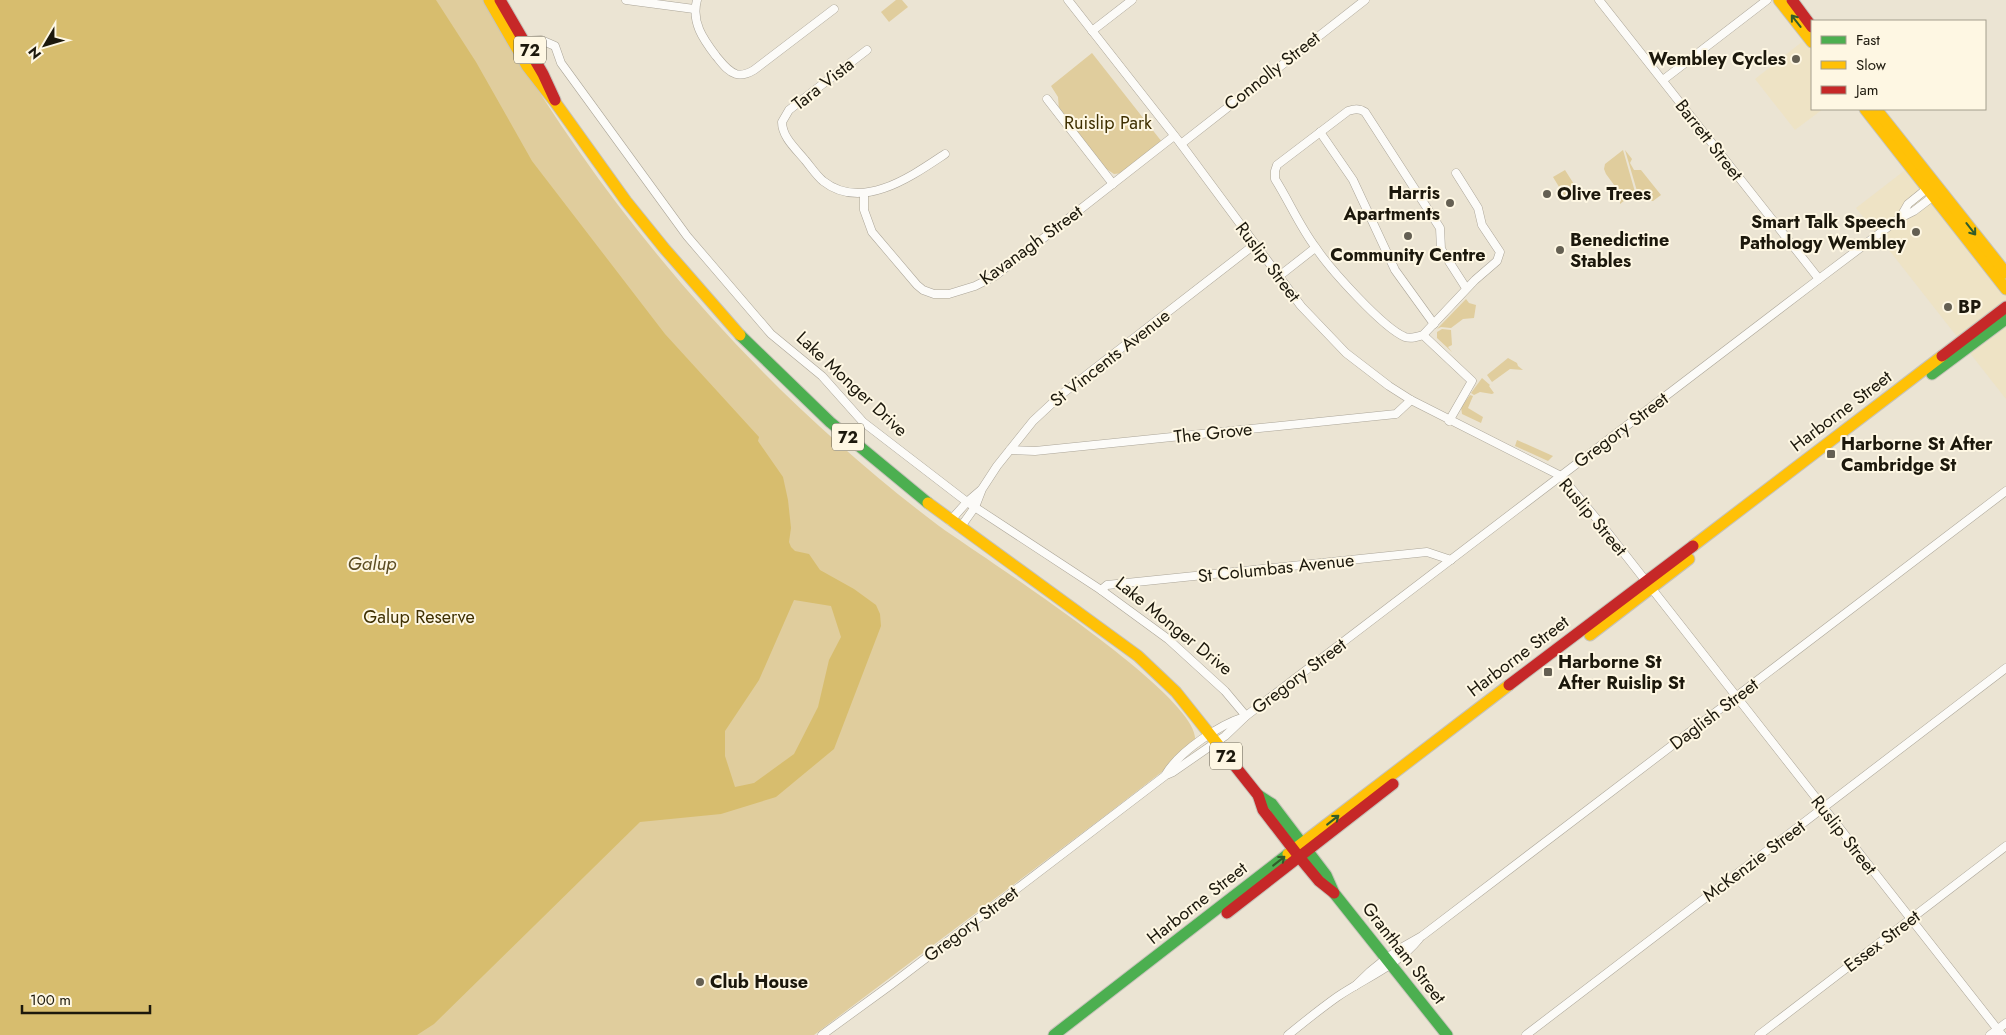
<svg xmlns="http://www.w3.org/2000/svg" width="2006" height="1035" font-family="Jost,sans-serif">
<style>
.built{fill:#eee3c5}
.green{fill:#e0cd9d}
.water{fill:#d7bd6e;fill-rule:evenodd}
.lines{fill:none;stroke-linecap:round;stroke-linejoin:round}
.street-casing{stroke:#aba598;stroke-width:9}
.fast-casing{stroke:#c6c3ba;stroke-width:13}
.slow-casing{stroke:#c6c3ba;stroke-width:13}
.jam-casing{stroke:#c6c3ba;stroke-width:13}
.street{stroke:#fcfbf8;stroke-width:8}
.fast{stroke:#4caf50;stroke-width:11}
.slow{stroke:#ffc107;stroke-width:11}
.jam{stroke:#c62828;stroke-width:11}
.oneway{stroke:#325c2b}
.poi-dot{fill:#645f52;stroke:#fef7e3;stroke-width:2}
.labels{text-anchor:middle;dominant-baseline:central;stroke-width:4;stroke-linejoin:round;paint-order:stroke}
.shield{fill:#fef7e3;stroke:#605b4c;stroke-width:1}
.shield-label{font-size:16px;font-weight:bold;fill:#1c180c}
.poi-label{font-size:18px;font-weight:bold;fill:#1c180c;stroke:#fef7e3;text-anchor:start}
.street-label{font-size:18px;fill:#1c180c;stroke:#fef7e3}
.park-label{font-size:18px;fill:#3e2f01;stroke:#fef7e3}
.water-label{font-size:19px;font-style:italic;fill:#5c4d23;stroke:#fef7e3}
</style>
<rect width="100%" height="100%" fill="#ebe4d3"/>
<g class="built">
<polygon points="1812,34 1812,109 1823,109 1795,130 1755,79"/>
<polygon points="1913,164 2006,281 2006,399 1856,208"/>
</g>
<g class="green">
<path d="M 0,0 L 484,0 C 599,205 751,384 939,526 C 979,555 1203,697 1195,741 L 1163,771 L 1106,815 L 814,1035 L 0,1035 Z"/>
<polygon points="896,0 902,0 908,7 889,22 881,12"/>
<polygon points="1092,53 1162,142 1123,173 1114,174 1105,168 1059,110 1058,97 1051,86"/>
<polygon points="1623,150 1635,192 1620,204 1620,193 1606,174 1604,169 1605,164"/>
<polygon points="1625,150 1632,159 1630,163 1634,170 1641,170 1661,195 1653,201 1648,201 1637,191"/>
<polygon points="1565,170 1579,192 1567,200 1553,177"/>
<polygon points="1466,299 1469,303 1476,305 1474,318 1463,319 1451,328 1441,327 1437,329"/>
<polygon points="1442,329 1451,330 1452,345 1448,347 1452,352 1437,338 1437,332"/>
<polygon points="1508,358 1517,363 1518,366 1523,370 1510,369 1492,382 1487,375"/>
<polygon points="1482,378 1490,385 1489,386 1494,393 1492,394 1480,392 1474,395 1471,393"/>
<polygon points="1470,395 1473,396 1468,408 1483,417 1481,423 1462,414 1461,407"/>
<polygon points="1517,440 1553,456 1548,461 1515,446"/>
</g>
<path class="water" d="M 0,0 L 436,0 L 476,62 L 532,161 L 665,334 L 759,437 L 758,441 L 783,477 L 788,500 L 791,528 L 789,542 L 791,547 L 795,551 L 809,554 L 820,570 L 854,589 L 876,605 L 880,614 L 881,626 L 834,749 L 776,797 L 721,814 L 640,822 L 434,1024 L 417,1035 L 0,1035 ZM 794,600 L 831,606 L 841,637 L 829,660 L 818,707 L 794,754 L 754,783 L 735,787 L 725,756 L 725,731 L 759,680 Z"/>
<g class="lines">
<g class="street-casing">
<g id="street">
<polyline points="626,0 694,9"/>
<path d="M 697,0 C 691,22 703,39 716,56 C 722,63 727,71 736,74 C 743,76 749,73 754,70 L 834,9"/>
<polyline points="1068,0 1181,144 1301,306 1346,353 1389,386 1411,400 1561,476 1605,529 2002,1035"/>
<polyline points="1599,0 1819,279"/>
<polyline points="1092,31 1132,0"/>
<polyline points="522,41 541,40 555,46 561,63 687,236 771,334 822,376 863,422 967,502 1101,590 1168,639 1225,691 1246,716"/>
<path d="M 867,50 L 789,110 L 782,122 C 782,137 796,149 805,160 C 811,167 816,175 823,181 C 862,212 912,176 945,154"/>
<polyline points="1663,80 1767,0"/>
<polyline points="1047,99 1113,184"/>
<polyline points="1320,132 1353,180 1395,270 1434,324"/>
<polyline points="1181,144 1365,0"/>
<path d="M 1456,173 L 1478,208 L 1482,225 L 1500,252 L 1497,261 L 1475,280 L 1423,335 C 1417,337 1411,339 1405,337 C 1383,328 1330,269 1316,248 C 1300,227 1289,201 1275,179 L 1275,171 L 1277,165 L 1348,111 C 1354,109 1359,108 1365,112 L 1440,228 L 1441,249 L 1466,288"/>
<polyline points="864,194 864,210 872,232 917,285 923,290 934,294 949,294 975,286 995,276 1174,136"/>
<polyline points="1900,218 1908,204 1929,187"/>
<polyline points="1278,277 1315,248"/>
<polyline points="1423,335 1472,381 1449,421"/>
<polyline points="1010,450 1035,451 1396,414 1411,400"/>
<polyline points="950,521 967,502 981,490"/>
<polyline points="960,528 975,507 982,489 997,466 1033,421 1062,394 1254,245"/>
<polyline points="1101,590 1107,585 1427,552 1451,560"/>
<path d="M 1166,774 C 1180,751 1219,725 1244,717"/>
<path d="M 1355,986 C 1375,965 1397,949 1422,936 L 2006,491"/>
<polyline points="822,1035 892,984 1166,775 1173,772 1225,736 1246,716 1819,279 1900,218 1914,211 1935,195"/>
<path d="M 1288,1035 C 1304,1022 1320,1009 1337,997 C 1365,978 1397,966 1419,939"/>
<polyline points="1526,1035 2006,668"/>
<polyline points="1759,1035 2006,846"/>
<polyline points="1990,1035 2006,1023"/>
</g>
</g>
<g class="fast-casing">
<g id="fast">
<polyline points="740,335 830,422 928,503"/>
<polyline points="1932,374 2006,319"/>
<polyline points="1258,795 1272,804 1326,875 1334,893 1447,1035"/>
<polyline points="1054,1035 1288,854"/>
</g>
</g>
<g class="slow-casing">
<g id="slow">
<polyline points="489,0 527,66 555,102 626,201 664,248 740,335"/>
<polyline points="1779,0 1812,42"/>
<polyline points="1865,109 2006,289"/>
<polyline points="1876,109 2006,273"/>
<polyline points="928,503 1138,656 1176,692 1227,756"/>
<polyline points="1693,546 1942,356"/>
<polyline points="1590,635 1689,559"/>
<polyline points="1288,854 1509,685"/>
</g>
</g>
<g class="jam-casing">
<g id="jam">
<polyline points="500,0 543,74 555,100"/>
<polyline points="1792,0 1812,27"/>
<polyline points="1942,356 2006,307"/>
<polyline points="1509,685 1693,546"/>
<polyline points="1227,756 1258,795 1263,810 1300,858 1319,881 1334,893"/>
<polyline points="1227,913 1393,784"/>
</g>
</g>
<use href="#street" class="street"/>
<use href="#fast" class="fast"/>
<use href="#slow" class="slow"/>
<use href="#jam" class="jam"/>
</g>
<defs><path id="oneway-shaft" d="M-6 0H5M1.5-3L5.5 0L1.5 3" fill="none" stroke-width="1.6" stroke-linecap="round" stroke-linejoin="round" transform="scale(1.25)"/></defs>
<g class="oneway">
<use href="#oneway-shaft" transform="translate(1796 21) rotate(-128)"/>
<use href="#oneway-shaft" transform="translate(1971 229) rotate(52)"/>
<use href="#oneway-shaft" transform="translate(1333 820) rotate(-38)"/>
<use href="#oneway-shaft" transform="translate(1279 861) rotate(-38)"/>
</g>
<g class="poi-dot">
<circle cx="1796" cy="59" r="5"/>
<circle cx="1547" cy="194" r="5"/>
<circle cx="1450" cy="203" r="5"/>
<circle cx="1916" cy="232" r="5"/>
<circle cx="1408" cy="236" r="5"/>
<circle cx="1560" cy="250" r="5"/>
<circle cx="1948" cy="307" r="5"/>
<rect x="1826" y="449" width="10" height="10" rx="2.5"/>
<rect x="1543" y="667" width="10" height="10" rx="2.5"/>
<circle cx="700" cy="982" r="5"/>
</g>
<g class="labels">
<g class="shield">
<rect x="514" y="36.5" width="32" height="27" rx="4"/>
<rect x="832" y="423.5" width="32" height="27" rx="4"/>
<rect x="1210" y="742.5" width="32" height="27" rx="4"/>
</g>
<g class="shield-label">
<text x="530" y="50">72</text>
<text x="848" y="437">72</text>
<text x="1226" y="756">72</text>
</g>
<g class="poi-label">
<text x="1786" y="59" text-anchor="end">Wembley Cycles</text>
<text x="1440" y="193" text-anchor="end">Harris<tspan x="1440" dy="21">Apartments</tspan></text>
<text x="1557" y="194">Olive Trees</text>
<text x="1906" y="222" text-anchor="end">Smart Talk Speech<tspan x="1906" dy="21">Pathology Wembley</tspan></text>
<text x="1570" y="240">Benedictine<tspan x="1570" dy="21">Stables</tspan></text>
<text x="1408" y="255" text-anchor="middle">Community Centre</text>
<text x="1958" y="307">BP</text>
<text x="1841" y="444">Harborne St After<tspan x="1841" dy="21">Cambridge St</tspan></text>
<text x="1558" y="662">Harborne St<tspan x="1558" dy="21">After Ruislip St</tspan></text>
<text x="710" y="982">Club House</text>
</g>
<g class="street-label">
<text transform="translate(1272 71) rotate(-38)">Connolly Street</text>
<text transform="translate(823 84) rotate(-38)">Tara Vista</text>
<text transform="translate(1709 140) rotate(52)">Barrett Street</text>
<text transform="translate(1031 245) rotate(-36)">Kavanagh Street</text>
<text transform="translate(1268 262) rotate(53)">Ruslip Street</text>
<text transform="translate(1110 358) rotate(-38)">St Vincents Avenue</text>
<text transform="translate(852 384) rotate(43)">Lake Monger Drive</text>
<text transform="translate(1841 411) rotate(-37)">Harborne Street</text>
<text transform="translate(1621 430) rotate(-37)">Gregory Street</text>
<text transform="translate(1213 433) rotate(-6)">The Grove</text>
<text transform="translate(1593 517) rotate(50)">Ruslip Street</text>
<text transform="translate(1276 568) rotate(-6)">St Columbas Avenue</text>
<text transform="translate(1174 626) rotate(39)">Lake Monger Drive</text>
<text transform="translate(1518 656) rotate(-37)">Harborne Street</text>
<text transform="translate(1299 676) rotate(-37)">Gregory Street</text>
<text transform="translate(1714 714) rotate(-37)">Daglish Street</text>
<text transform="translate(1844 835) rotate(52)">Ruslip Street</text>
<text transform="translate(1754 861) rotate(-37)">McKenzie Street</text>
<text transform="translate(1197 903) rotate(-38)">Harborne Street</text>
<text transform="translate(971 924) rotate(-37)">Gregory Street</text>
<text transform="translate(1882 941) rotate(-37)">Essex Street</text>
<text transform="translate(1404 953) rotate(52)">Grantham Street</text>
</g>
<g class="park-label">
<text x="1108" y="123">Ruislip Park</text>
<text x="419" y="617">Galup Reserve</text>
</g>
<g class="water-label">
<text x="372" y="563">Galup</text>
</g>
</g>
<rect x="1811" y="20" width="175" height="90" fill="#fef7e3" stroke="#a49e8d"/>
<rect x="1821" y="36" width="25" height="8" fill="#4caf50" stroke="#a49e8d"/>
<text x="1856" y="45" font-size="15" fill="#1c180c">Fast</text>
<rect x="1821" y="61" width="25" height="8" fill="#ffc107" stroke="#a49e8d"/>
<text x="1856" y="70" font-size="15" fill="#1c180c">Slow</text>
<rect x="1821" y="86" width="25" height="8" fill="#c62828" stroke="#a49e8d"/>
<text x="1856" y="95" font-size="15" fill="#1c180c">Jam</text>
<g transform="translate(45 45) rotate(232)" stroke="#fef7e3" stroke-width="4" paint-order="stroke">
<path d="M0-4L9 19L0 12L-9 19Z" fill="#1c180c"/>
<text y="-8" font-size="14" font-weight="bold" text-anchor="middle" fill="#1c180c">N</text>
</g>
<path d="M22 1005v8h128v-8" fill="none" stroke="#1c180c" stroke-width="2.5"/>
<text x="30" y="1005" font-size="15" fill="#1c180c" stroke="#fef7e3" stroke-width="4" paint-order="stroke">100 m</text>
</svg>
